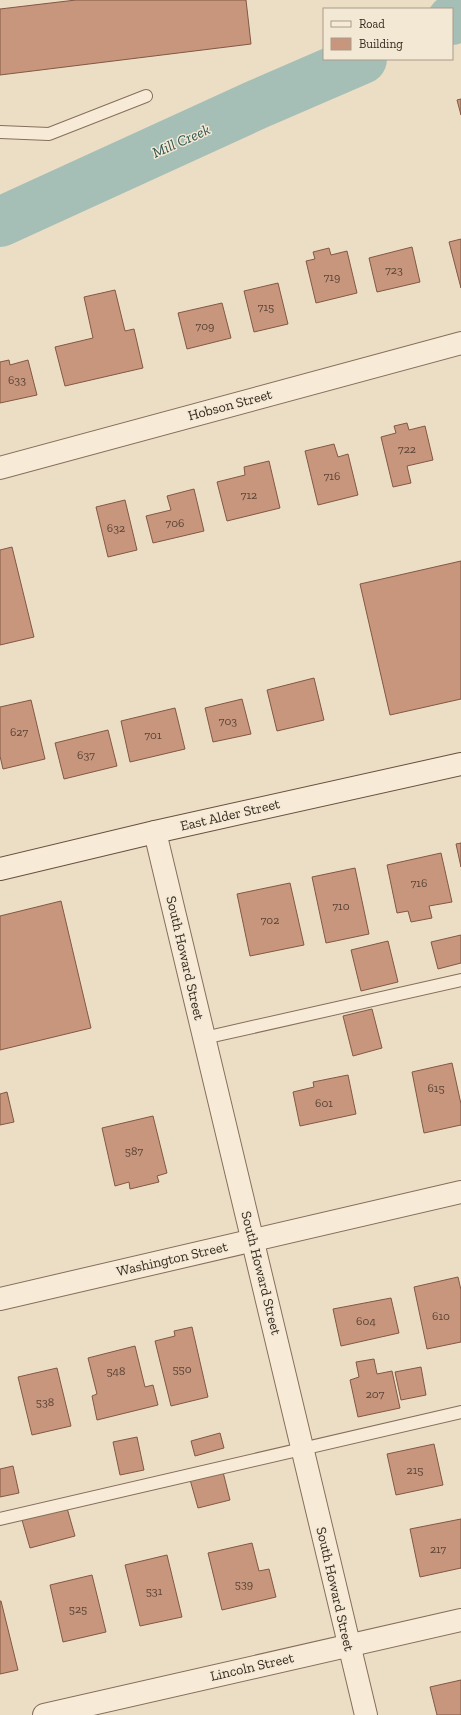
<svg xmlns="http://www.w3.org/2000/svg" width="461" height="1715" font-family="'Zilla Slab',serif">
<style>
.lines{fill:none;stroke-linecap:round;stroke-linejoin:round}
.river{stroke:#a6bfb6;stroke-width:50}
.building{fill:#c7967d;stroke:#835843}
.service-casing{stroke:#856f5c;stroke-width:14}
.minor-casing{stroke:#856f5c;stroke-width:24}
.secondary-casing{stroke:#67503f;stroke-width:24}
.service{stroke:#f7ebd8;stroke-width:12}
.minor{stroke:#f7ebd8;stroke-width:22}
.secondary{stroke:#f7ebd8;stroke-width:22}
.labels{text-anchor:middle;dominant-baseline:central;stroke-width:3;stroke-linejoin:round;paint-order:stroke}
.number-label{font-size:12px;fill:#5a4436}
.street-label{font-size:14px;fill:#36291f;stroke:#f3e8d4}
.water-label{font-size:15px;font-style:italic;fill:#2f5550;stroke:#f3e8d4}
</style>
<rect width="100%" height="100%" fill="#ecddc5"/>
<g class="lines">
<g class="river">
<polyline points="452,20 461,16"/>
<polyline points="0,222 258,104 362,59"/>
</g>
</g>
<g class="building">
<polygon points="76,0 246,0 251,44 0,75 0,9"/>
<polygon points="461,99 461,115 457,100"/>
<polygon points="461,239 461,288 449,242"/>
<polygon points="412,247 420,282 377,292 369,258"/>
<polygon points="329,248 331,255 347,251 357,293 316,303 306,261 315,259 313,252"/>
<polygon points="278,283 288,324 254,332 244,291"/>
<polygon points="115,290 125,331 134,329 143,368 65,386 55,347 93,338 84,297"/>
<polygon points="222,303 231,338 187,349 178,313"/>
<polygon points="9,360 10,365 28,360 37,395 0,403 0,362"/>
<polygon points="407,423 409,430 425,426 433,460 407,466 411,483 393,487 381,437 396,433 394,426"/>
<polygon points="334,444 338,457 348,454 358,495 318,505 305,451"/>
<polygon points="269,461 280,508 227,521 217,482 245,475 244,467"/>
<polygon points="194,489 204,531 153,543 146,516 171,510 167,496"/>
<polygon points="125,500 137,550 108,557 96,507"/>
<polygon points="12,547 34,637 0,645 0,550"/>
<polygon points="461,561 461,699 390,715 360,584"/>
<polygon points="314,678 324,720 277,731 267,690"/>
<polygon points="242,699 251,734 213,742 205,708"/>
<polygon points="31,700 45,759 3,769 0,756 0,707"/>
<polygon points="175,708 185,749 130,762 121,721"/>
<polygon points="108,730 117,766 64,779 55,743"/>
<polygon points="461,843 461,867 456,844"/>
<polygon points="441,853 452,902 429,906 432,918 411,922 408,911 397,913 387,865"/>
<polygon points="355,868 369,934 326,943 312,877"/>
<polygon points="290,883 304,945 250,956 237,894"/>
<polygon points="61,901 91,1028 0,1050 0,916"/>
<polygon points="461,935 461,963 438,969 431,942"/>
<polygon points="388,941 398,982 361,991 351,950"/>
<polygon points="372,1009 382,1048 353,1056 343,1016"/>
<polygon points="452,1063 461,1104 461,1125 424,1133 412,1072"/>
<polygon points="348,1075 356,1114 300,1126 293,1092 314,1087 313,1082"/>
<polygon points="7,1092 14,1122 0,1125 0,1094"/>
<polygon points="153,1116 167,1173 157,1176 159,1182 130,1189 129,1182 115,1186 102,1128"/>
<polygon points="458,1277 461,1290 461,1342 427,1349 414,1287"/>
<polygon points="391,1298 399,1333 341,1346 333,1309"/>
<polygon points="192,1327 208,1397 171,1406 155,1341 175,1336 174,1331"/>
<polygon points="135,1346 145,1387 153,1385 158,1405 97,1420 92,1396 97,1394 88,1358"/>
<polygon points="374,1359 377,1374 392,1371 400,1408 358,1417 350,1380 359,1377 356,1362"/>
<polygon points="421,1367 426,1395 401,1400 395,1372"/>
<polygon points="57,1368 71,1426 32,1435 18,1377"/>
<polygon points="220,1433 224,1448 195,1456 191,1441"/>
<polygon points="137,1437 144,1470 120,1475 113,1442"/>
<polygon points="434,1444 443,1485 396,1495 387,1454"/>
<polygon points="13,1466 19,1493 0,1497 0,1469"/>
<polygon points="222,1468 230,1500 198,1508 189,1476"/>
<polygon points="67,1508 75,1536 30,1548 22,1520"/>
<polygon points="461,1519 461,1568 420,1577 410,1529"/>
<polygon points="252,1543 259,1571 269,1569 276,1597 222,1610 208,1553"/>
<polygon points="167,1555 182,1617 140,1626 125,1565"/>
<polygon points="92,1575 106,1632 63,1642 50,1585"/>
<polygon points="0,1601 1,1601 18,1670 0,1674"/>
<polygon points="461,1680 461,1715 437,1715 430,1687"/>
</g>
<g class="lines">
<g class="service-casing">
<g id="service">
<polyline points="0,132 49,134 146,96"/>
<polyline points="204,1038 461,980"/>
<polyline points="0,1519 461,1412"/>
</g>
</g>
<g class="minor-casing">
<g id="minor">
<polyline points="0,468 461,343"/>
<polyline points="155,832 366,1715"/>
<polyline points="0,1299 461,1192"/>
<polyline points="44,1715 461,1620"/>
</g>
</g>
<g class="secondary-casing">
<polyline id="secondary" points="0,869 155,832 461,764"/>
</g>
<use href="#service" class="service"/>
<use href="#minor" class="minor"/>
<use href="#secondary" class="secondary"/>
</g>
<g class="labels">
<g class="number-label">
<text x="394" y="270">723</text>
<text x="332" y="277">719</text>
<text x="266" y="307">715</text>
<text x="205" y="326">709</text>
<text x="17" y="380">633</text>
<text x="407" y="449">722</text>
<text x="332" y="476">716</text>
<text x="249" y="495">712</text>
<text x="175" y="523">706</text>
<text x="116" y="528">632</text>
<text x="228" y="721">703</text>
<text x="19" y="732">627</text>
<text x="153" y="735">701</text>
<text x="86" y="755">637</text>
<text x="419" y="883">716</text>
<text x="341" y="906">710</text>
<text x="270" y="920">702</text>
<text x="436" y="1088">615</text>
<text x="324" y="1103">601</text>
<text x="134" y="1151">587</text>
<text x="441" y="1316">610</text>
<text x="366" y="1321">604</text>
<text x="182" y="1369">550</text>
<text x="116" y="1371">548</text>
<text x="375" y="1394">207</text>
<text x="45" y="1402">538</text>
<text x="415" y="1470">215</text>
<text x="438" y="1549">217</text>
<text x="244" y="1584">539</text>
<text x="154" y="1591">531</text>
<text x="78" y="1609">525</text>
</g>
<g class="street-label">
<text transform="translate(230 405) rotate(-15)">Hobson Street</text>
<text transform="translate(230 815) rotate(-13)">East Alder Street</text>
<text transform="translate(185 958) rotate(77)">South Howard Street</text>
<text transform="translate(172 1259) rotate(-13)">Washington Street</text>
<text transform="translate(261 1273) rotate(76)">South Howard Street</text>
<text transform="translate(335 1589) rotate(77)">South Howard Street</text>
<text transform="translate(252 1667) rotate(-13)">Lincoln Street</text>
</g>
<g class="water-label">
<text transform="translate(181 141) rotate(-24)">Mill Creek</text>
</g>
</g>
<rect x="323" y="8" width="130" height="52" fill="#f3e8d4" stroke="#a79c8c"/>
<rect x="331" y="21" width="20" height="6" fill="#f7ebd8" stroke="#a79c8c"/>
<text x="359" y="28" font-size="12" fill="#36291f">Road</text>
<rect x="331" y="38" width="20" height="12" fill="#c7967d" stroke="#a79c8c"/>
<text x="359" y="48" font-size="12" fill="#36291f">Building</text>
</svg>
